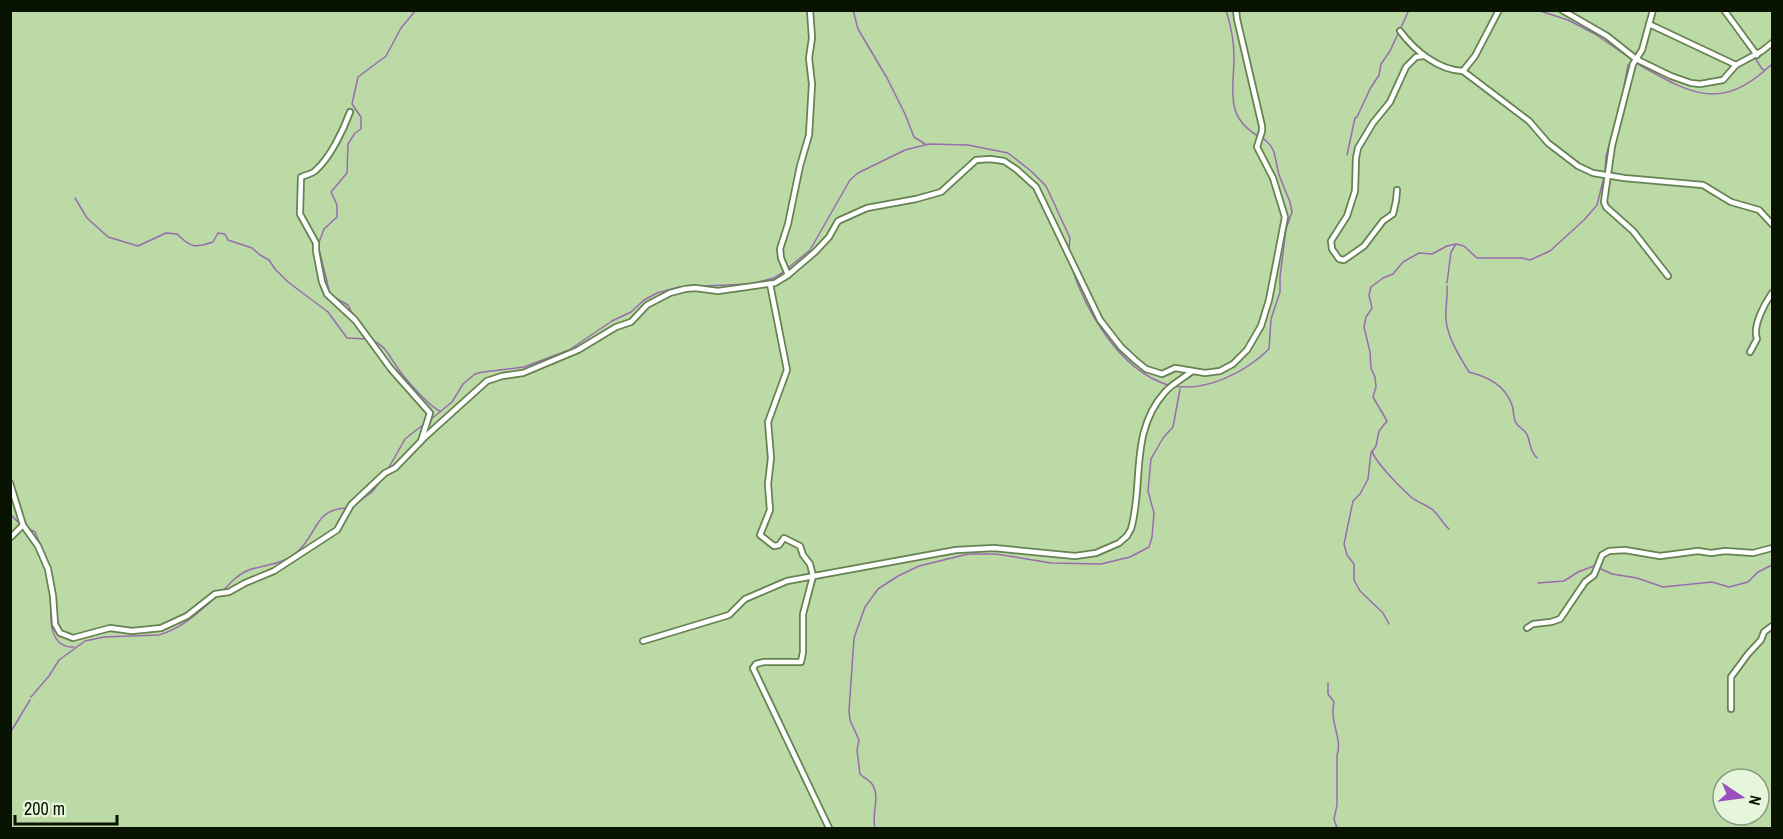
<svg xmlns="http://www.w3.org/2000/svg" width="1783" height="839" font-family="'Archivo Narrow',sans-serif">
<style>
.lines{fill:none;stroke-linecap:round;stroke-linejoin:round}
.stream{stroke:#986db0;stroke-width:1.5}
.minor-casing{stroke:#668251;stroke-width:8}
.minor{stroke:#fff;stroke-width:4.5}
</style>
<rect width="100%" height="100%" fill="#bbdaa5"/>
<g class="lines">
<g class="stream">
<polyline points="853,10 858,29 887,78 905,114 914,137 925,144"/>
<path d="M 1226,10 C 1231,26 1234,41 1234,57 C 1234,90 1224,116 1258,136"/>
<polyline points="1537,10 1568,20 1595,34 1634,61"/>
<polyline points="1755,58 1762,69 1765,70"/>
<path d="M 1638,64 C 1692,95 1722,112 1772,64"/>
<polyline points="1621,102 1628,65 1630,63 1638,64"/>
<polyline points="1347,155 1355,118 1357,117 1370,89 1379,75 1381,64 1390,51 1409,10"/>
<polyline points="1605,172 1606,156 1617,119"/>
<path d="M 75,198 L 87,218 L 108,237 L 138,246 L 166,233 L 177,234 C 191,248 195,248 213,242 L 218,233 L 225,234 L 228,240 L 252,248 L 260,255 L 269,260 L 275,269 L 288,282 L 328,312 L 347,338 L 367,339"/>
<path d="M 1070,262 C 1084,309 1119,370 1168,385"/>
<polyline points="1447,283 1451,252 1456,244"/>
<path d="M 1447,286 C 1448,297 1445,308 1446,320 C 1448,339 1460,357 1469,372 C 1488,377 1505,385 1512,405 C 1514,411 1513,418 1516,423 C 1519,427 1523,429 1526,433 C 1531,440 1528,449 1537,458"/>
<polyline points="330,294 318,245 324,229 337,217 337,205 331,192 347,173 348,144 355,133 361,129 361,117 352,104 358,77 386,56 401,28 416,10"/>
<polyline points="334,297 348,305 353,315"/>
<polyline points="360,323 368,334"/>
<path d="M 372,340 C 386,346 389,356 397,367 C 403,377 430,407 440,411"/>
<path d="M 1173,386 C 1206,392 1246,372 1269,349 L 1271,319 L 1280,292 L 1280,277 L 1286,229 L 1292,212 L 1290,202 L 1279,175 L 1274,152 L 1271,146 L 1263,138"/>
<polyline points="430,420 452,402 463,384 475,374 483,372 524,367 569,350 612,321 631,312 644,300 657,293 679,287 751,284 774,278 782,273 810,250 850,180 858,173 905,150 929,144 968,145 1008,153 1031,171 1046,186 1070,238 1069,249"/>
<path d="M 1372,451 C 1375,462 1401,488 1411,497 C 1418,503 1428,505 1434,511 C 1440,517 1443,524 1449,529"/>
<polyline points="388,469 405,439 424,424"/>
<polyline points="354,505 372,492 383,478"/>
<polyline points="10,514 20,524"/>
<polyline points="27,528 35,532 48,563"/>
<polyline points="10,533 17,528"/>
<polyline points="1599,568 1612,574 1637,578 1663,587 1712,582 1729,587 1748,582 1758,572 1772,565"/>
<polyline points="1538,583 1564,581 1578,572 1594,566"/>
<path d="M 223,591 C 230,583 238,574 249,570 C 266,564 282,565 297,552 C 318,535 313,509 347,508"/>
<path d="M 51,603 C 50,621 50,648 74,647"/>
<polyline points="1389,624 1383,613 1360,591 1354,580 1354,564 1347,555 1344,544 1353,501 1360,494 1368,479 1371,453 1376,446 1379,431 1387,421 1373,397 1376,387 1375,377 1371,368 1370,352 1364,327 1366,317 1372,308 1369,295 1371,287 1383,278 1393,274 1403,262 1419,253 1432,254 1447,246 1456,244 1464,246 1477,258 1522,258 1530,260 1550,251 1584,220 1597,205 1604,177"/>
<path d="M 1328,683 L 1328,694 L 1334,702 C 1329,721 1343,740 1337,755 L 1337,805 L 1334,819 L 1337,828"/>
<path d="M 31,697 L 49,676 L 59,660 L 85,641 L 104,637 L 159,635 C 183,628 199,612 217,596"/>
<polyline points="10,733 30,700"/>
<path d="M 875,828 C 871,814 881,797 872,784 C 869,780 864,778 860,774 L 857,750 L 859,740 L 850,720 L 849,711 L 854,638 L 865,607 L 878,589 L 898,576 L 919,566 L 968,554 L 996,554 L 1051,563 L 1101,564 L 1130,557 L 1149,547 L 1152,537 L 1154,513 L 1148,491 L 1151,459 L 1163,438 L 1173,427 L 1180,389"/>
</g>
<g class="minor-casing">
<g id="minor">
<polyline points="1562,10 1607,36 1636,59 1671,76 1691,83 1700,84 1723,80 1736,65 1762,51 1772,43"/>
<polyline points="1653,10 1642,50 1633,64 1612,146 1604,202 1606,207 1633,231 1668,276"/>
<polyline points="1724,10 1757,55"/>
<polyline points="1649,24 1736,65"/>
<path d="M 1400,31 C 1415,51 1438,70 1463,71 L 1475,56 L 1499,10"/>
<polyline points="1463,71 1529,121 1548,143 1578,166 1593,173 1624,178 1703,185 1731,202 1759,210 1772,224"/>
<path d="M 350,112 C 343,131 330,158 315,171 C 312,174 305,175 301,177 L 300,214 L 316,243 L 316,251 L 322,282 L 327,294 L 355,320 L 391,369 L 430,413 L 421,441"/>
<polyline points="1397,190 1396,201 1393,214 1383,221 1364,246 1344,260 1339,259 1332,249 1331,241 1347,216 1355,191 1356,158 1358,148 1373,123 1390,102 1406,67 1416,57 1423,56"/>
<polyline points="788,275 781,258 780,249 788,224 800,166 809,135 812,84 809,58 812,38 810,10"/>
<polyline points="770,284 787,370 768,422 771,458 768,484 770,510 760,535 774,546 779,545 784,538 800,546 803,555 810,564 813,576 803,614 803,652 801,662 764,662 756,664 753,668 829,828"/>
<path d="M 1750,352 L 1757,339 C 1752,326 1765,303 1772,293"/>
<polyline points="10,483 23,525 38,546 48,569 53,596 55,624 60,633 73,638 110,628 132,631 161,628 187,616 215,594 229,592 245,583 274,571 337,530 351,505 385,473 395,468 426,436 487,381 502,376 523,373 578,350 616,327 631,322 647,305 670,293 685,289 695,288 718,291 775,283 788,275 815,252 829,237 838,221 867,208 916,199 941,192 976,160 990,159 1004,161 1016,169 1036,187 1100,320 1121,347 1135,360 1146,369 1162,374 1175,368 1205,373 1220,371 1233,364 1247,350 1261,326 1269,300 1285,217 1273,178 1257,147 1262,131 1262,126 1237,19 1236,10"/>
<polyline points="10,538 23,525"/>
<polyline points="1527,628 1533,624 1551,622 1560,619 1585,582 1594,575 1602,555 1609,551 1625,550 1660,556 1698,551 1711,553 1725,551 1753,553 1772,548"/>
<path d="M 643,641 L 729,615 L 745,599 L 787,581 L 956,550 L 994,548 L 1075,556 L 1096,553 L 1119,543 L 1127,536 L 1131,529 C 1144,484 1129,432 1165,392 C 1172,384 1182,379 1191,372"/>
<polyline points="1731,709 1731,677 1748,654 1761,640 1764,632 1772,626"/>
</g>
</g>
<use href="#minor" class="minor"/>
</g>
<rect width="1783" height="839" fill="none" stroke="#081302" stroke-width="24"/>
<g transform="translate(1741 797) rotate(103)"><circle r="28" fill="#e6f6db" stroke="#8d9b84" stroke-width="1.5"/>
<path d="M0-4.5L10 22L0 15L-10 22Z" fill="#9b4fc1"/>
<text y="-9" font-size="16" font-weight="bold" text-anchor="middle" fill="#081302">N</text>
</g>
<path d="M15 815v9h102v-9" fill="none" stroke="#081302" stroke-width="3"/>
<text x="24" y="815" font-size="18" fill="#081302" stroke="#e6f6db" stroke-width="4.5" paint-order="stroke">200 m</text>
</svg>
